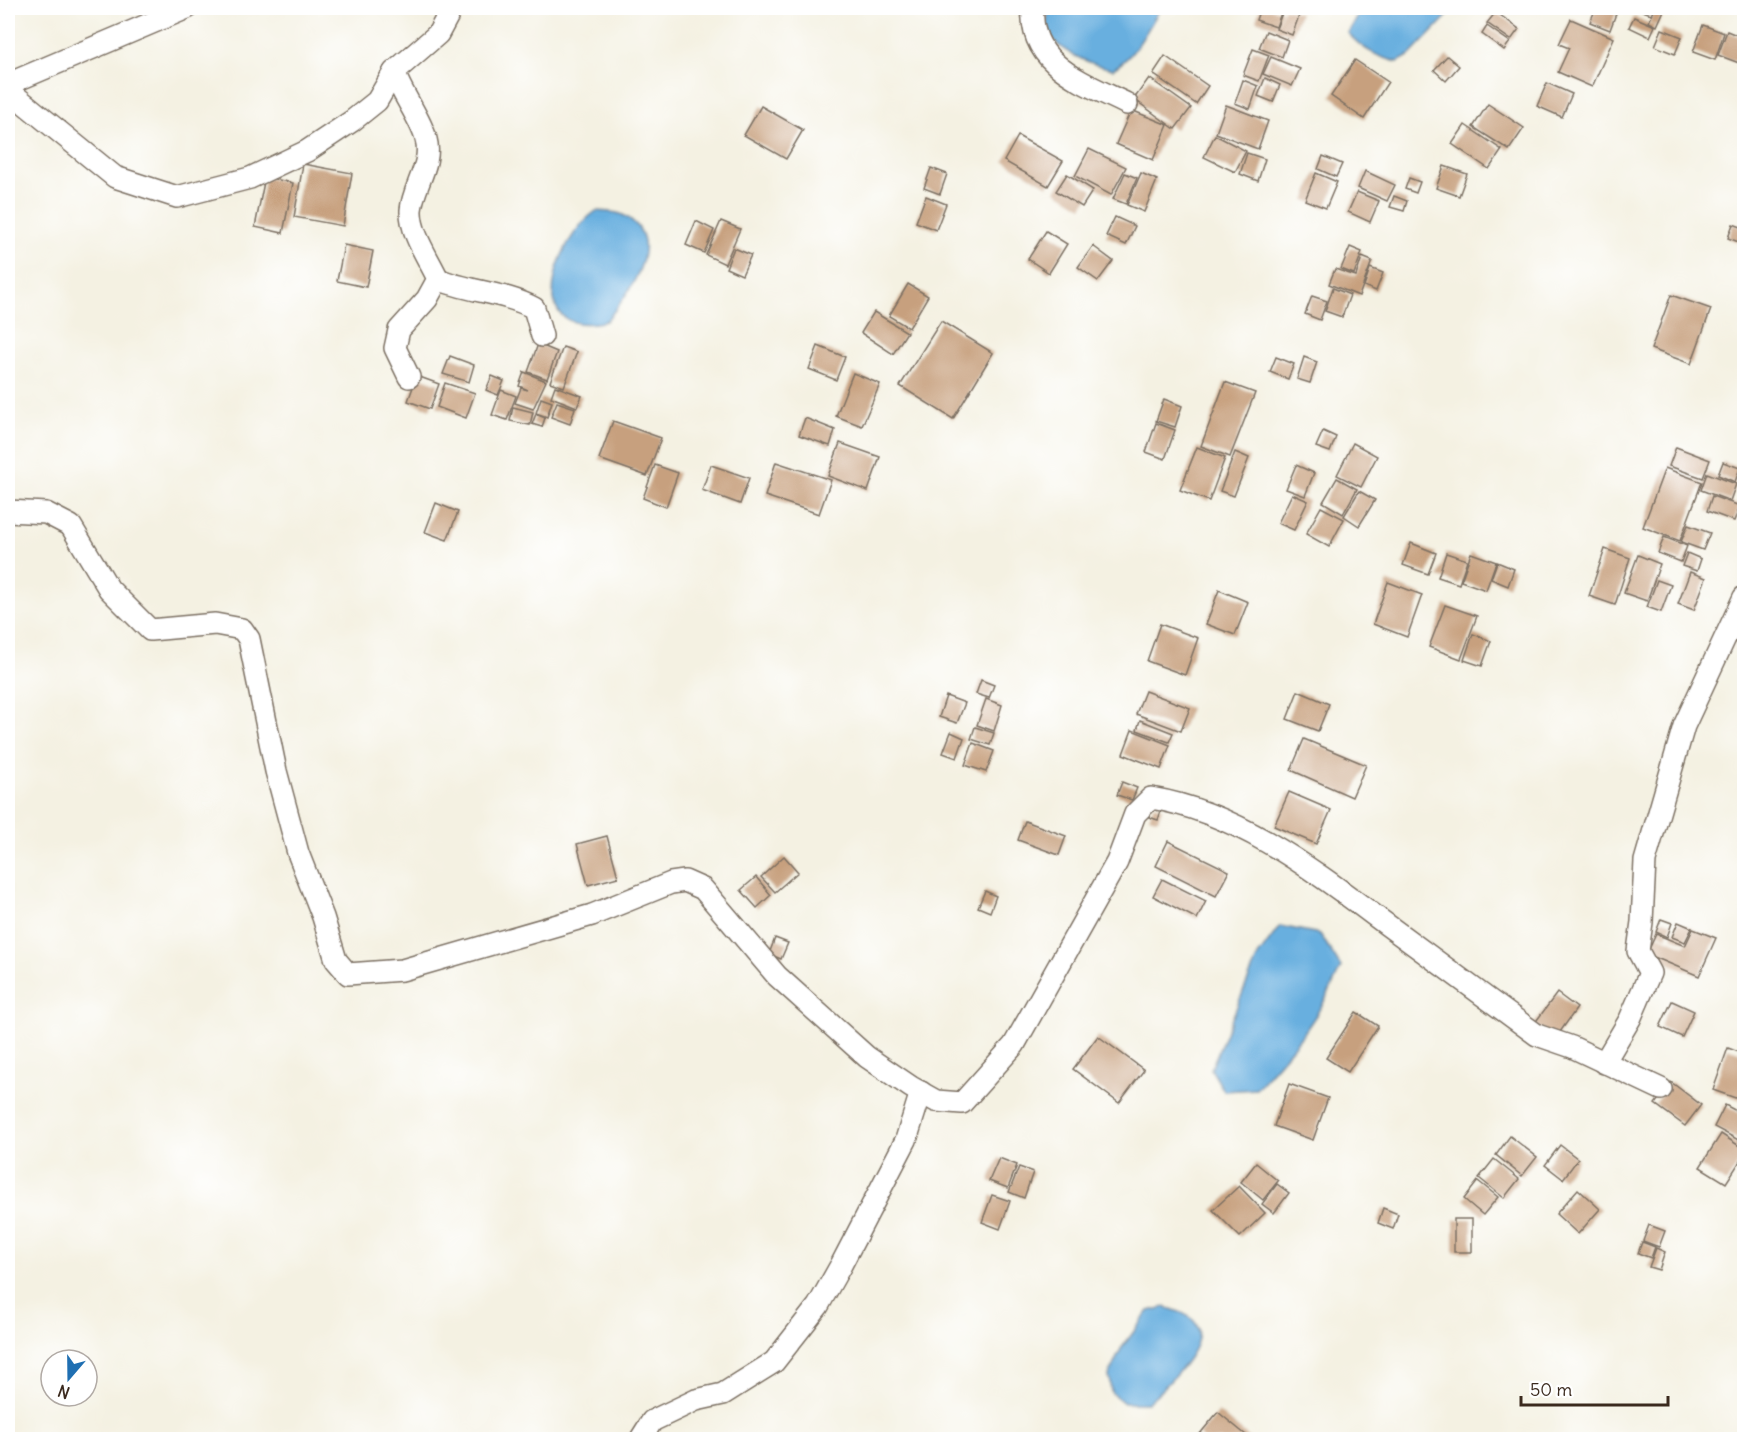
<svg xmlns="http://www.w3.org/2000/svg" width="1752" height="1447" font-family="Delius,sans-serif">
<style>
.water{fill:#68afdf;stroke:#526c7e;stroke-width:1.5}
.building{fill:#c7a07e}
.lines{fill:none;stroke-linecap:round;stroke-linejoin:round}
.minor-casing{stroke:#7c7063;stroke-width:24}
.minor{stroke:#fff;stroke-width:21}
</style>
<rect width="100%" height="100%" fill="#fff"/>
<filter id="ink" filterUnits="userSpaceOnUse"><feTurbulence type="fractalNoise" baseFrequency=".0167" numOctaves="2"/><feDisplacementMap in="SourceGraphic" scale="12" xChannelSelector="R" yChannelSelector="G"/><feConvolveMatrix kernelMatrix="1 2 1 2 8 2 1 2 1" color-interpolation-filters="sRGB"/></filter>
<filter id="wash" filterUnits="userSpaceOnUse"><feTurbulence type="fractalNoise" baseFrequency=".008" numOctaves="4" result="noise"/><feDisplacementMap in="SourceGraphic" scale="24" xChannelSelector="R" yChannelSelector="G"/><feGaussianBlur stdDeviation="1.35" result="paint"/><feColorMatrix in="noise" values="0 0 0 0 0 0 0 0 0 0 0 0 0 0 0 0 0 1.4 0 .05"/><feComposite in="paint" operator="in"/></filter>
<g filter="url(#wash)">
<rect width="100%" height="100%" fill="#f4f1e2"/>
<g class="water">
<path d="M 1052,8 L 1161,8 C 1146,30 1137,55 1113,69 C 1089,65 1027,41 1052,8 Z"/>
<path d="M 1363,8 L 1455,8 L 1409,56 L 1398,62 C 1377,57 1362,49 1348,33 Z"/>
<path d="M 596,211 C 604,212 616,211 623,215 C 670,239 628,295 606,321 C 521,341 555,239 596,211 Z"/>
<path d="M 1280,926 L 1320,934 L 1341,967 C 1318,1021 1294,1047 1256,1089 L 1224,1091 L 1211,1069 L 1258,956 Z"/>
<path d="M 1165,1307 C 1175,1310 1186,1313 1194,1321 C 1214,1343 1163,1389 1147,1403 L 1124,1403 L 1111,1392 L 1109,1375 L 1121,1349 L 1149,1311 Z"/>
</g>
<g id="blocks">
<g class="building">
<polygon points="1260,8 1282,10 1276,27 1256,20"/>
<polygon points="1284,8 1300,13 1292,35 1276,29"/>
<polygon points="1596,8 1618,8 1610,30 1590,22"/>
<polygon points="1635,8 1654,8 1651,14"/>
<polygon points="1655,8 1665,8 1657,26 1649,22"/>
<polygon points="1496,12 1519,29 1511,40 1487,23"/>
<polygon points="1634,17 1655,26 1650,37 1629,27"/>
<polygon points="1571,19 1614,38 1592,87 1558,72 1569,48 1559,44"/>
<polygon points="1703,25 1724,33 1715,60 1693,52"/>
<polygon points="1487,26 1510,42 1504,50 1482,34"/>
<polygon points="1662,29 1682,37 1675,54 1655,46"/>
<polygon points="1266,31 1288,40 1282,57 1259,48"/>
<polygon points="1727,31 1744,38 1744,49 1739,63 1718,55"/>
<polygon points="1253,49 1269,55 1259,81 1243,75"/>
<polygon points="1165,56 1208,86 1196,104 1153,74"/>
<polygon points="1447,56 1459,66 1446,81 1434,70"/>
<polygon points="1271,57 1300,69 1292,86 1263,74"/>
<polygon points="1355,60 1388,82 1364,119 1331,96"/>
<polygon points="1149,78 1191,108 1175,129 1134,99"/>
<polygon points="1265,78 1280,85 1273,102 1258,96"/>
<polygon points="1243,80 1258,86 1250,109 1235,103"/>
<polygon points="1547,83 1572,94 1562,117 1537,106"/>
<polygon points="1488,104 1524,128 1509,150 1473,127"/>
<polygon points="1226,105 1268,121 1258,149 1216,133"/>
<polygon points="761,106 803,130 786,159 744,135"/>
<polygon points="1131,110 1168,125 1153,160 1116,144"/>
<polygon points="1465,125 1502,150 1489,169 1452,144"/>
<polygon points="1215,135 1246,151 1235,172 1204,157"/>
<polygon points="1018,136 1063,161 1048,186 1004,161"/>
<polygon points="1089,149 1126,167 1111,195 1075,176"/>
<polygon points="1247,153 1265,159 1258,181 1240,174"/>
<polygon points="1323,156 1342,164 1336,177 1318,169"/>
<polygon points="303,164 352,173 343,226 294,217"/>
<polygon points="1444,166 1467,174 1459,196 1436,188"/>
<polygon points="931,168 947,174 940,194 924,188"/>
<polygon points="1365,171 1395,185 1387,201 1358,188"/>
<polygon points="1125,173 1137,178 1126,204 1113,199"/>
<polygon points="1141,173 1157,180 1144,212 1127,205"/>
<polygon points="1316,173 1337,182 1326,208 1305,200"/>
<polygon points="1067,174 1093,190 1082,207 1056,191"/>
<polygon points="265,177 293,183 283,233 255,227"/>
<polygon points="1409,178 1420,182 1416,193 1405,189"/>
<polygon points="1357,192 1379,201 1370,222 1348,212"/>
<polygon points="926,196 946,204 936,230 916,222"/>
<polygon points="1394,196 1407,201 1404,211 1390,207"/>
<polygon points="1115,217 1135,226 1126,245 1106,236"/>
<polygon points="696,221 714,230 704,253 686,245"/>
<polygon points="721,221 740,229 725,264 706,255"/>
<polygon points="1733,224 1744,228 1744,244 1728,238"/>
<polygon points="1046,231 1067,244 1049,273 1028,259"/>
<polygon points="344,245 373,251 366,287 337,281"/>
<polygon points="1093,246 1113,261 1098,281 1078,267"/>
<polygon points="1350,247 1362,252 1354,274 1341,269"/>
<polygon points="734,248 751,255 742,275 726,268"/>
<polygon points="1362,257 1372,261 1359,296 1329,284 1335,269 1356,276"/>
<polygon points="1370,268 1383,273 1376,291 1364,286"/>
<polygon points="908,284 928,296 909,328 889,316"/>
<polygon points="1333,288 1350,295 1342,317 1325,311"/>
<polygon points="1671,295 1711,309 1691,364 1651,349"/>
<polygon points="1312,296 1327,301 1320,320 1305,314"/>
<polygon points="874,312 907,332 893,354 861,333"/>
<polygon points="941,321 993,353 953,419 900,386"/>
<polygon points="538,344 557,352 547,379 528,372"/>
<polygon points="818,346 845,357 836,380 809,369"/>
<polygon points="563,347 577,352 564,387 550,382"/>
<polygon points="450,356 474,365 469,382 443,374"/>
<polygon points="1276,357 1294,364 1288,379 1270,372"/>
<polygon points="1304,357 1317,362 1310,383 1297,379"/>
<polygon points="524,372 546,381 533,409 515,403 521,388 528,390 519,386"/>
<polygon points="853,373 880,384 862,426 836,416"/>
<polygon points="417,376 439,384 430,409 408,401"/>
<polygon points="492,376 504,381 498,395 486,390"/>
<polygon points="1225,382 1255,393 1230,457 1201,446"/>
<polygon points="445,383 475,393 466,418 437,407"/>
<polygon points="555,386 582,396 577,407 551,397"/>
<polygon points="501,390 516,396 507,420 492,415"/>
<polygon points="541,398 552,402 547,417 536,413"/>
<polygon points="1164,399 1182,406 1175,427 1156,421"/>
<polygon points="557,402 575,408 570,424 551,417"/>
<polygon points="513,407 533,412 530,425 510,421"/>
<polygon points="536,414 545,418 542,427 532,424"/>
<polygon points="805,418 835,430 830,446 799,435"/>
<polygon points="613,421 661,438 647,476 599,459"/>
<polygon points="1156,423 1175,430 1165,459 1146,452"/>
<polygon points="1323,431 1336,437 1330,452 1316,447"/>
<polygon points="840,443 880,457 868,491 828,476"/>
<polygon points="1353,443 1377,456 1361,487 1337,475"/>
<polygon points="1197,447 1225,458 1209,501 1180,490"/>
<polygon points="1676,447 1710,460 1703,478 1669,466"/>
<polygon points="1235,452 1249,458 1234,496 1220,491"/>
<polygon points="776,462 831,480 819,514 765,496"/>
<polygon points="1723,462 1740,468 1735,482 1718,475"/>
<polygon points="655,465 678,473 666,507 643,498"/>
<polygon points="711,465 749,478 740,504 702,490"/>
<polygon points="1296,465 1314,473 1305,496 1286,489"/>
<polygon points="1665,468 1702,482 1680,541 1643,527"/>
<polygon points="1707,473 1736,484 1730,501 1701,490"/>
<polygon points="1337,478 1357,489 1343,514 1323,502"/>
<polygon points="1359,491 1375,500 1359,526 1344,516"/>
<polygon points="1292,494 1308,501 1294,530 1278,523"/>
<polygon points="1712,496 1740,506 1734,521 1707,511"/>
<polygon points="436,503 458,512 447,540 425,532"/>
<polygon points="1321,507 1344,519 1329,547 1306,534"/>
<polygon points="1688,525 1710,533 1703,550 1681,542"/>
<polygon points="1664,537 1687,546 1681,562 1658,553"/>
<polygon points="1411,543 1436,553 1428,574 1403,565"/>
<polygon points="1605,549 1630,558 1615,605 1589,596"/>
<polygon points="1446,553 1467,560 1459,584 1438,577"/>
<polygon points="1471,553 1496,562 1486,590 1461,581"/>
<polygon points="1687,553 1701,559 1697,571 1682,566"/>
<polygon points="1638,555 1660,564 1647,601 1624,593"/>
<polygon points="1497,562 1514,569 1508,586 1491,579"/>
<polygon points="1690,572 1706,578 1694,610 1678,604"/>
<polygon points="1657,580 1671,585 1661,612 1647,607"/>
<polygon points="1388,582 1422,595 1407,637 1373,624"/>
<polygon points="1219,590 1248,602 1235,635 1206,624"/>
<polygon points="1445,605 1477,616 1461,659 1429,647"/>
<polygon points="1160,624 1198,638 1185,675 1147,661"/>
<polygon points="1473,634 1491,641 1482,666 1464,660"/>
<polygon points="981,680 994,685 989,698 976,694"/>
<polygon points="1145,691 1190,708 1181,731 1136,714"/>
<polygon points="1298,691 1329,704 1318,731 1287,719"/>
<polygon points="946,696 965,703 957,723 939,717"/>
<polygon points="986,699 1002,705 994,731 977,725"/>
<polygon points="1140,720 1173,733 1169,742 1137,730"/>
<polygon points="975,727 994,733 990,745 971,739"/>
<polygon points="1132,730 1170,745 1161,769 1123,754"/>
<polygon points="951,732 964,738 957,758 943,753"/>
<polygon points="1304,739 1366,765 1352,797 1291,770"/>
<polygon points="973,743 994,751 986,772 965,765"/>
<polygon points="1122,782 1137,788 1132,800 1117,795"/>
<polygon points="1289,792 1331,810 1316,844 1274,826"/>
<polygon points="1154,805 1162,808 1158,820 1149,817"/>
<polygon points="1025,821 1066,836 1059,855 1018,840"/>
<polygon points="607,836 618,877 588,885 577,844"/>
<polygon points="1168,841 1229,871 1216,896 1156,866"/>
<polygon points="784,856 798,872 775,892 761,877"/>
<polygon points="756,877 771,895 757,908 741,890"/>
<polygon points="1162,879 1206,901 1197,919 1153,896"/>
<polygon points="985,891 996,896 990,912 978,907"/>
<polygon points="1661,919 1672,923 1667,937 1656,932"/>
<polygon points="1678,922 1692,928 1685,942 1672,937"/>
<polygon points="1693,929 1716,938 1699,976 1647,954 1656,934 1685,946"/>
<polygon points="775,938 788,943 781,959 769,954"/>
<polygon points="1557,993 1577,1008 1555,1039 1534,1024"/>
<polygon points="1672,1001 1694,1011 1682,1037 1660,1027"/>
<polygon points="1356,1012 1378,1026 1348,1072 1326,1058"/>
<polygon points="1098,1036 1144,1070 1119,1103 1073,1069"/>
<polygon points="1728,1048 1744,1054 1744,1090 1741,1100 1713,1090"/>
<polygon points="1671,1082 1701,1105 1685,1126 1655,1104"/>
<polygon points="1289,1084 1328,1098 1313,1140 1274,1126"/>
<polygon points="1725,1105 1744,1115 1744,1143 1714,1127"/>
<polygon points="1721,1134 1744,1149 1744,1155 1726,1183 1700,1167"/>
<polygon points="1510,1136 1537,1157 1522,1176 1496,1155"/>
<polygon points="1560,1145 1578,1159 1563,1179 1545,1165"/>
<polygon points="999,1158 1017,1165 1008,1188 989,1181"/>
<polygon points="1494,1159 1519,1179 1504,1198 1479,1178"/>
<polygon points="1256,1163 1278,1181 1263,1200 1241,1182"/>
<polygon points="1019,1167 1033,1172 1024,1198 1009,1192"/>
<polygon points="1478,1181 1498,1197 1483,1215 1464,1199"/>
<polygon points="1277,1184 1289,1193 1274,1213 1262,1204"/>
<polygon points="1239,1186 1265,1213 1240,1237 1213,1210"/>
<polygon points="1578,1189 1600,1209 1578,1234 1556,1214"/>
<polygon points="992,1195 1010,1201 1000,1229 982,1222"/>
<polygon points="1383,1208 1398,1214 1393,1229 1378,1223"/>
<rect x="1454" y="1219" width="18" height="33"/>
<polygon points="1649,1225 1665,1231 1659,1247 1643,1241"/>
<polygon points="1642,1242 1655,1247 1651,1258 1638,1253"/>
<polygon points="1656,1248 1665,1252 1659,1270 1649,1267"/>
<polygon points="1218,1412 1252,1440 1205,1440 1199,1435"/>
</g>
</g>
</g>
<g filter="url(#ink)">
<use href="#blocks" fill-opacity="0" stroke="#7c7063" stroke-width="1.5"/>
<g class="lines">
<g class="minor-casing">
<g id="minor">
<path d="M 1033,8 C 1028,65 1085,83 1127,104"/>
<path d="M 394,72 C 402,95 421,119 426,139 C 433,164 413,186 411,210 C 410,233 429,259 438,279 L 427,299 L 399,330 L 395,348 L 409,377"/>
<polyline points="8,84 187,8"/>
<polyline points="8,90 115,177 177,197 250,178 307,151 352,121 377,101 394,72 438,34 452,8"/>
<path d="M 438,279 C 469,292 504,292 534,308 L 542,336"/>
<path d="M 8,511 L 46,513 L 71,526 L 109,589 L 150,630 L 215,624 L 242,629 L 249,639 L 276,771 L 298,853 L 323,917 L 336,960 L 348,974 L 402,970 L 592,915 L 671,883 L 685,881 L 703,889 L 777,976 L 867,1057 L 911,1087 L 936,1101 L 962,1103 L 1014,1045 L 1117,862 L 1135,814 L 1151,798 C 1242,813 1318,874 1390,927 C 1439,963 1488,999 1537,1035 L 1572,1047 L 1661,1089"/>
<polyline points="1604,1063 1630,1019 1650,973 1638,951 1642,922 1645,861 1684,726 1744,597"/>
<polyline points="640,1440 652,1421 696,1400 723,1394 774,1362 818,1306 841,1265 906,1140 921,1092"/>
</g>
</g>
<use href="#minor" class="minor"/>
</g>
</g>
<rect width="1752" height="1447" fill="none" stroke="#fff" stroke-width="30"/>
<g transform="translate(69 1378) rotate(200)"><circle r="28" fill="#ffffff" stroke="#b1aaa5" stroke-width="1.5"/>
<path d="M0-4.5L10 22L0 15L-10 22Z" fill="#1f6fb2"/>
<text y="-9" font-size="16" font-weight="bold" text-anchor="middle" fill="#3b2a1e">N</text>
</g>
<path d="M1521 1396v9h147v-9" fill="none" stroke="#3b2a1e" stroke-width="3"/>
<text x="1530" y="1396" font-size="18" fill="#3b2a1e" stroke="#ffffff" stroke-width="4.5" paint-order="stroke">50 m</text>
</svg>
